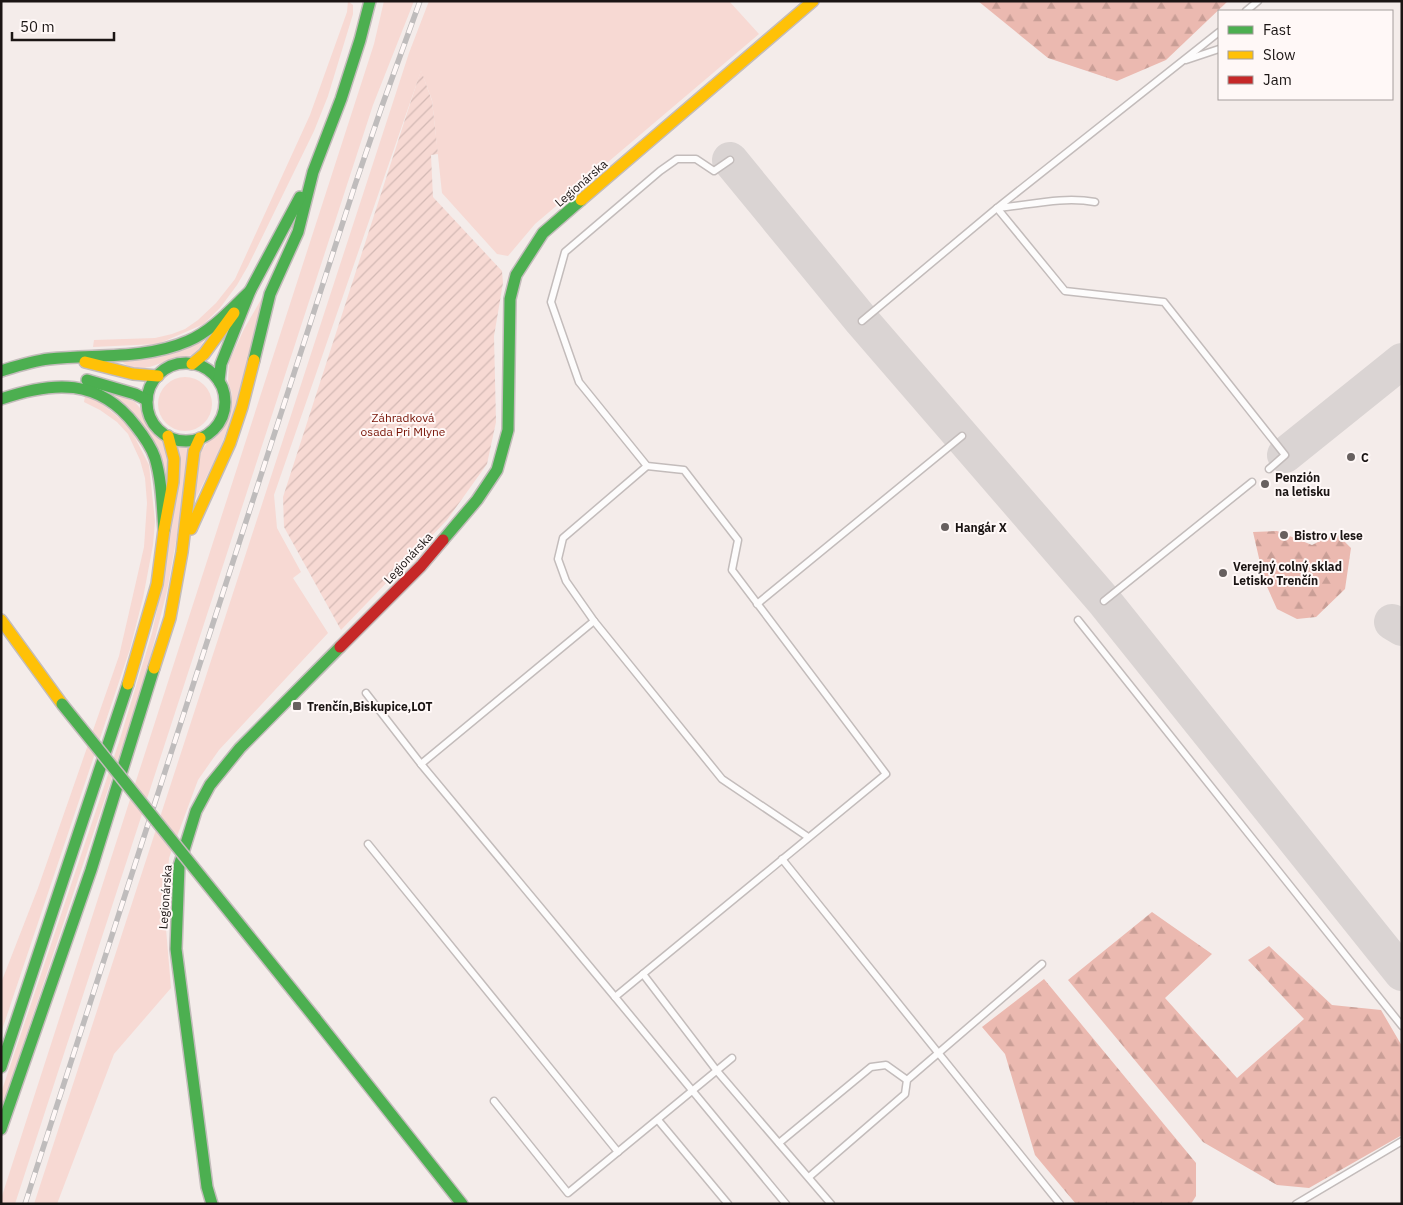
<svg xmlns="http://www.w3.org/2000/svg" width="1403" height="1205" font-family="'IBM Plex Sans',sans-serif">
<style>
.grass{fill:#f7d9d3}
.forest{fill:url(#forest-firs)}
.garden{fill:url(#garden-furrows)}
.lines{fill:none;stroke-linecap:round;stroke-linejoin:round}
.taxiway{stroke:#dad4d3;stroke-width:36}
.lane-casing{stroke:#c3bcbb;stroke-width:9}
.fast-casing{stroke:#c3bcbb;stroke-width:14}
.slow-casing{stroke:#c3bcbb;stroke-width:14}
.jam-casing{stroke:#c3bcbb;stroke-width:14}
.lane{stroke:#fdfcfc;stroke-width:6}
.fast{stroke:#4caf50;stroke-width:11}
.slow{stroke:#ffc107;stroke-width:11}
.jam{stroke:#c62828;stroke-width:11}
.rail-casing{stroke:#bfbcbc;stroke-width:5.5}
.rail{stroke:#fff8f7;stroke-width:4;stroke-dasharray:11;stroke-linecap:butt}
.fast-bridge-casing{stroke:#c3bcbb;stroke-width:14;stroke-linecap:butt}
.fast-bridge{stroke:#4caf50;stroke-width:11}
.poi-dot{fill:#67605f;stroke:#fff8f7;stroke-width:2}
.labels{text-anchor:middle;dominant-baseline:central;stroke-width:4;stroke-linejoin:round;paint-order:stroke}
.street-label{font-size:12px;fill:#1b1514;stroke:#fff8f7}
.park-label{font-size:12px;fill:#761104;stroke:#fff8f7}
.poi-label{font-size:12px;font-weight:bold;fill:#1b1514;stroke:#fff8f7;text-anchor:start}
</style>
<defs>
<pattern id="forest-firs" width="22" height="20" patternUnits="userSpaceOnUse" patternTransform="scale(1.25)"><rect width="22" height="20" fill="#ebb9b0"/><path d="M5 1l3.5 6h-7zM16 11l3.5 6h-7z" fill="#c99e96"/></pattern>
<pattern id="garden-furrows" width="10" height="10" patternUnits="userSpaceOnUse" patternTransform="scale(1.25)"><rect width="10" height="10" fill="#f7d9d3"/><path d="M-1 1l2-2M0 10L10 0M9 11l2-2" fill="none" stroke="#d3b9b4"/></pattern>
</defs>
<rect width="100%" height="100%" fill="#f4ecea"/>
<g class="grass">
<polygon points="348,1 353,5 353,14 328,96 314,131 248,266 237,285 220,308 204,324 158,344 93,347 94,340 155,338 172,334 185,329 198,320 216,303 235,279 310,115 347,12"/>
<polygon points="384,1 414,1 373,105 15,1204 1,1204 1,1199 374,44"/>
<polygon points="429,1 729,1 759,34 535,224 508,256 497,254 442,193 432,100 421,71 274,495 277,528 301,572 293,578 328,633 219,750 198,780 169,858 165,917 171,988 114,1054 57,1204 34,1204 409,53"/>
<polygon points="263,296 237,404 217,456 194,502 200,453 207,443 221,432 232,409 232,394 228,381 229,362 244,329"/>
<path d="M 206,336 L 197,354 C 188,356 179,358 170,360 C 151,366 136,376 119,359 Z"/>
<circle cx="185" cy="404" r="27"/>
<polygon points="98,387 135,402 144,413 150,428 163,442 169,458 167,481"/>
<polygon points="85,396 101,403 129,426 149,465 155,521 153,545 143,598 130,649 1,1033 1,983 38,888 119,656 144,547 147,503 145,478 140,460 128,434 117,422 100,410 84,402"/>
<polygon points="177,446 190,447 180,519 167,591 145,678 1,1111 1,1093 119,742 152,633 158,605"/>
</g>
<g class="forest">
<polygon points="978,1 1228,1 1166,60 1117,81 1048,58"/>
<polygon points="1277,531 1312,545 1336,533 1351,548 1345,589 1316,617 1297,619 1277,609 1264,580 1253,532"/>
<polygon points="1152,912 1212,954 1165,998 1237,1078 1304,1019 1248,960 1269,946 1332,1005 1381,1010 1402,1046 1402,1135 1309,1188 1277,1185 1203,1142 1068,980"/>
<polygon points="1044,979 1196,1163 1196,1196 1191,1204 1076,1204 1035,1155 1005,1054 982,1027"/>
</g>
<polygon class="garden" points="421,70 432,101 438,154 431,155 433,197 502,271 503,283 494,336 496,422 487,464 447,520 341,630 284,527 283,497"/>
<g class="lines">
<g class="taxiway">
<polyline points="730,160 862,321 1104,601 1402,973"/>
<polyline points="1285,455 1402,361"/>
<polyline points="1392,622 1402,628"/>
</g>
<g class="lane-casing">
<g id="lane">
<polyline points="1246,11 1258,1"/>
<polyline points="1186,60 1219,49"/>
<polyline points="997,208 1065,291 1164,302 1285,455 1269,469"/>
<path d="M 998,208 C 1029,205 1063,196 1095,202"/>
<polyline points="862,321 997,208 1219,32"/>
<polyline points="647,466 563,538 558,559 566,581 594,621 722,779 808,837"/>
<polyline points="1104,601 1252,482"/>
<polyline points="757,604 962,436"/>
<polyline points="1078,620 1402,1026"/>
<polyline points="366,693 421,764 615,997 786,1204"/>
<polyline points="421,764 594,621"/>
<polyline points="368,844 618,1152"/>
<polyline points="782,859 1060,1204"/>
<polyline points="643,974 717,1071 831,1204"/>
<polyline points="615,997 886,774 732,570 738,540 684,470 647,466 579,382 551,302 565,252 660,171 677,159 696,159 714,171 730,160"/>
<polyline points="494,1101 568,1193 732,1058"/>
<polyline points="658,1120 728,1204"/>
<polyline points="779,1143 871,1067 886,1065 907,1080"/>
<polyline points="809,1177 905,1094 907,1080 1042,964"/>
<polyline points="1296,1204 1402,1141"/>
</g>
</g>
<g class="fast-casing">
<g id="fast">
<polyline points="254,360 270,294 298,232 313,172 341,99 360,40 370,1"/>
<circle cx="186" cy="402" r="39"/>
<path d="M 1,371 C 17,366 32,361 49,359 C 95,354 144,360 188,341 C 212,331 231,309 250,291"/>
<polyline points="87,380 135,394 147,400"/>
<polyline points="219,381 221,364 250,291 300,197"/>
<path d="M 1,399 C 53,381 99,378 135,425 C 143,435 151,446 155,458 C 162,481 162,506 164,530"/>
<polyline points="443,540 477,500 497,470 508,430 510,299 516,275 543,233 581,200"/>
<polyline points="315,1018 462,1204"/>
<polyline points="1,1067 128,684"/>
<polyline points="1,1129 91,870 154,668"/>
<polyline points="212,1204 207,1187 176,949 179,866 196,811 210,785 240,748 340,647"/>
</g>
</g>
<g class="slow-casing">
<g id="slow">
<polyline points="581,200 813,1"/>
<polyline points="85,362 133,374 158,376"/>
<polyline points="192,364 204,354 234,313"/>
<polyline points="191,529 230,443 242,407 254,360"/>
<polyline points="1,620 62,704"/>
<polyline points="154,668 170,618 182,552 194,451 200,438"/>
<polyline points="128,684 157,584 164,530 173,482 174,459 168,436"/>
</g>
</g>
<g class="jam-casing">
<polyline id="jam" points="340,647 421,566 443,540"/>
</g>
<use href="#lane" class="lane"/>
<use href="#fast" class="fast"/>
<use href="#slow" class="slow"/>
<use href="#jam" class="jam"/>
<g class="rail-casing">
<polyline id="rail" points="25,1204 355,185 382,106 420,1"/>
</g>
<use href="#rail" class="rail"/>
<g class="fast-bridge-casing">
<polyline id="fast-bridge" points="62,704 315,1018"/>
</g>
<use href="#fast-bridge" class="fast-bridge"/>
</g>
<g class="poi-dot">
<circle cx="1351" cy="457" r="5"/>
<circle cx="1265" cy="484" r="5"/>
<circle cx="945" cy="527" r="5"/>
<circle cx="1284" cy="535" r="5"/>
<circle cx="1223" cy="573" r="5"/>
<rect x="292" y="701" width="10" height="10" rx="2.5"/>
</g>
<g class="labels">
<g class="street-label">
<text transform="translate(581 183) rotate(-41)">Legionárska</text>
<text transform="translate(408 558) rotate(-47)">Legionárska</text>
<text transform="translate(165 897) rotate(-86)">Legionárska</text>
</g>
<g class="park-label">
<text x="403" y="417">Záhradková<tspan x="403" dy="14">osada Pri Mlyne</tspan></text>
</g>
<g class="poi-label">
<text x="1361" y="457">C</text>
<text x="1275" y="477">Penzión<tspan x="1275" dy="14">na letisku</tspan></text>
<text x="955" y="527">Hangár X</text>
<text x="1294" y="535">Bistro v lese</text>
<text x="1233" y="566">Verejný colný sklad<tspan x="1233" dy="14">Letisko Trenčín</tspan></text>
<text x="307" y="706">Trenčín,Biskupice,LOT</text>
</g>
</g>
<rect width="1403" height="1205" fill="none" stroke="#1b1514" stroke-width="5"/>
<rect x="1218" y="10" width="175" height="90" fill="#fff8f7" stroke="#a49d9c"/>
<rect x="1228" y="26" width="25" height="8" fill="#4caf50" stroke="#a49d9c"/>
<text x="1263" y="35" font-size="15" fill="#1b1514">Fast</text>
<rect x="1228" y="51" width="25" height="8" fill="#ffc107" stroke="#a49d9c"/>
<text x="1263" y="60" font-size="15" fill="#1b1514">Slow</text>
<rect x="1228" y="76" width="25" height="8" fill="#c62828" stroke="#a49d9c"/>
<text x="1263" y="85" font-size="15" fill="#1b1514">Jam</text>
<path d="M12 32v8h102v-8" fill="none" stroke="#1b1514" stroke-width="2.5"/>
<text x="20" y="32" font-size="15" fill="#1b1514" stroke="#fff8f7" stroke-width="4" paint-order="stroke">50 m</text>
</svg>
